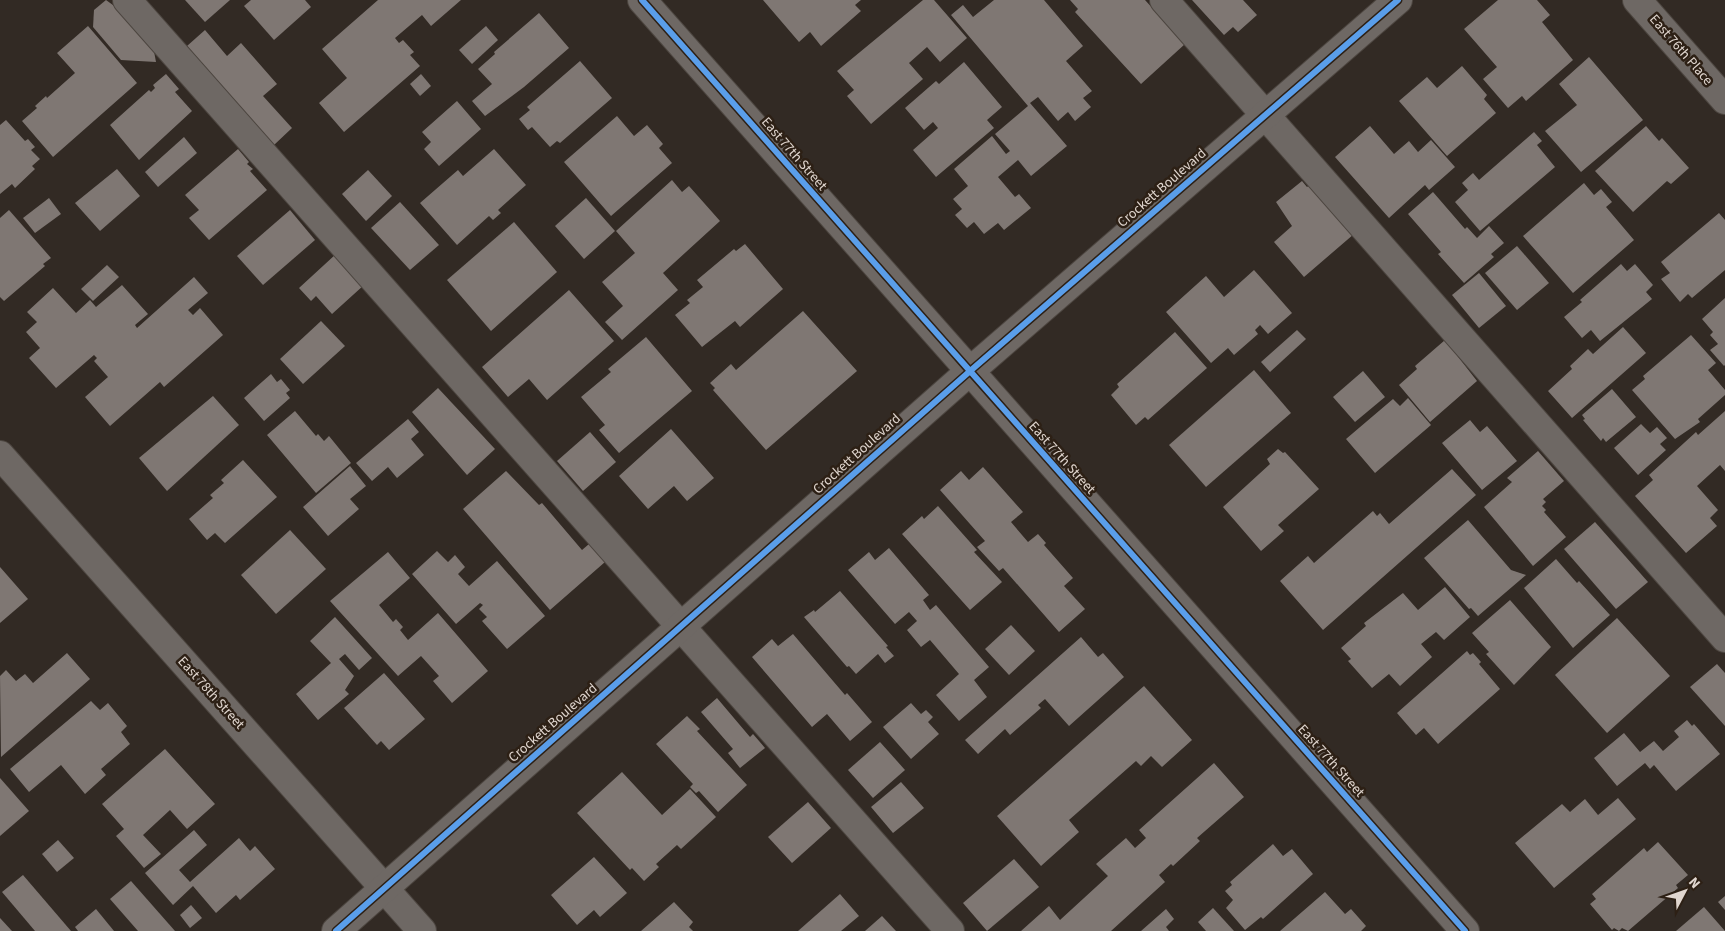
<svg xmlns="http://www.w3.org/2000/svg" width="1725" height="931" font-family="'Source Sans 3',sans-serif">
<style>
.building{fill:#7f7773}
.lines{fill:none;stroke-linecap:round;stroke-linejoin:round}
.minor-casing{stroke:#4d4640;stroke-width:30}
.minor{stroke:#6e6864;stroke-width:28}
.cycleway-casing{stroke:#2d2015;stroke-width:9}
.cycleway{stroke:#5a9eea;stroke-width:6}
.labels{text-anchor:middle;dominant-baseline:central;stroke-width:5;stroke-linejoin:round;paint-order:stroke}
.street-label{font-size:14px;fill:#e0d6cf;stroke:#2d2015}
</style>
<rect width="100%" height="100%" fill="#322a24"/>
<g class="building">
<polygon points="106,0 128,16 153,46 156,62 121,60 93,27 94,10"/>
<polygon points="185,0 230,0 205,22"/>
<polygon points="251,0 305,0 311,7 274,40 244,6"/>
<polygon points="378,0 461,0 431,26 422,15 395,38 399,43 403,40 414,52 410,55 420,66 344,132 319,103 347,78 322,49"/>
<polygon points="763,0 861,0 855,5 861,11 821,46 810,32 799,42"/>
<polygon points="923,0 934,0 967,38 940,62 927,47 909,63 923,79 871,124 847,96 854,90 837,71"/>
<polygon points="994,0 1044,0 1083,46 1066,61 1092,91 1083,98 1091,107 1075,121 1068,112 1058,121 1038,97 1030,103 1067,146 1031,176 1018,160 998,177 1015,197 1019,194 1031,208 1004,230 998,223 984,234 974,222 967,228 955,215 962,209 953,199 968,186 954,169 992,136 1006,154 1010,151 995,134 1028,106 951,15 963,5 973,17"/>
<polygon points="1070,0 1145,0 1185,44 1141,84 1075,12 1078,9"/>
<polygon points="1192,0 1243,0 1257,15 1238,32 1233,27 1224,35"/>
<polygon points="1498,0 1537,0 1550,15 1542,22 1573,60 1526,101 1522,96 1508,108 1483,79 1497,67 1464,29"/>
<polygon points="539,13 569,48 524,87 485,116 472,101 492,84 478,69 495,54 494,52"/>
<polygon points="88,26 137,83 53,157 22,121 37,108 35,106 46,96 47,98 75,73 57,53"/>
<polygon points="486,26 498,40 472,64 459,50"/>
<polygon points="205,30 227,56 241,43 277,84 263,96 292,128 274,145 187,46"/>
<polygon points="1589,57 1643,120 1581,172 1545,131 1577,105 1559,84"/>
<polygon points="580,61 612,98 560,143 557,141 550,147 532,127 528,130 519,119 530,110 527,107"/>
<polygon points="964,62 1002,107 987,120 994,128 936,177 913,150 938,128 933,122 924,130 905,108 936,81 939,84"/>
<polygon points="1462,66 1487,95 1484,99 1496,113 1447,156 1399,101 1427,77 1437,88"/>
<polygon points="166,74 179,89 175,92 192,111 139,160 110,125 149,90 151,92 155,88 153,85"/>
<polygon points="421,74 431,86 420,96 410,84"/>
<polygon points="457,101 481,129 439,166 424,149 431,142 422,132"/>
<polygon points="617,116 634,136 647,125 663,144 659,148 672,163 611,216 564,162"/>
<polygon points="6,120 25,141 28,139 35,147 31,150 40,159 32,166 35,169 15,188 12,184 0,194 0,125"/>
<polygon points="1370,126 1394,154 1409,141 1418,152 1431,140 1455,167 1429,190 1425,185 1389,218 1335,157"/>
<polygon points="1646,126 1659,141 1662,138 1689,168 1671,184 1667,181 1633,212 1595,171"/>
<polygon points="1534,132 1542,141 1537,145 1555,167 1480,231 1455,202 1468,190 1462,183 1473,173 1479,180"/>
<polygon points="184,137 197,153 158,187 145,172"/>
<polygon points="238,149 249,162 247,164 253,169 250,171 267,190 209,240 189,218 199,210 185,195"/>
<polygon points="494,149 526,185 498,210 501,213 493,220 489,216 457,245 420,203 458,170 463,176"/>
<polygon points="117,169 140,196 100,231 75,203"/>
<polygon points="368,170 392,196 366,221 342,194"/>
<polygon points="672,180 682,192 689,186 720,221 663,273 678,290 622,340 605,322 623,306 602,282 635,253 616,231"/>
<polygon points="1302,181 1307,187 1311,184 1354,234 1304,277 1274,242 1292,226 1276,202"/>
<polygon points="1584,183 1594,195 1601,189 1612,202 1606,207 1634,240 1573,293 1523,236"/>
<polygon points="1433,192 1465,229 1467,227 1477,238 1489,226 1504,243 1491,254 1494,257 1464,283 1438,254 1441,252 1408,214"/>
<polygon points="49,198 61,214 35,233 23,218"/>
<polygon points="586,198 615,231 584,259 555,226"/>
<polygon points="400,202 439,245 410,270 371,228"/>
<polygon points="9,210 51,258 43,264 45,266 4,301 0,297 0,218"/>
<polygon points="290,210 315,240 263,285 237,256"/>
<polygon points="1719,213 1725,220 1725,270 1692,298 1688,294 1680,302 1661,279 1670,273 1661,262"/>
<polygon points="514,222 557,272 491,331 447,280"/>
<polygon points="745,244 783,289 740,327 735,321 702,347 675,315 690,303 687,300 703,287 697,280 734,249 736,251"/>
<polygon points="1517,246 1549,283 1517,310 1485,273"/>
<polygon points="336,254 364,285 332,314 316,296 311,301 299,288"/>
<polygon points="1621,264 1627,271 1635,264 1653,285 1646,292 1652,299 1600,341 1591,330 1582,338 1564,317 1582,302 1580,300"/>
<polygon points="107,265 119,277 93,301 81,289"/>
<polygon points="1254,270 1292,313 1268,334 1260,325 1255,330 1258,334 1234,355 1228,348 1211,363 1166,312 1206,276 1224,297"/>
<polygon points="1479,273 1506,306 1479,328 1452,295"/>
<polygon points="194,277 208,293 188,310 193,315 200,308 223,335 164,387 160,382 110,426 85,397 108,377 94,361 97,358 94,355 56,388 29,358 40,348 26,332 37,322 27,312 53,288 76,313 90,300 96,307 122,285 148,314 135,325 137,328"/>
<polygon points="569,290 614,341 547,400 529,379 508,397 482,367"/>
<polygon points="1725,298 1725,365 1724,366 1710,350 1718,344 1710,335 1713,332 1702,319"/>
<polygon points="803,311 857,371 766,450 713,390 715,388 710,383 731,364 736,370"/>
<polygon points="321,321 345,346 303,384 280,359"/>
<polygon points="1623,327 1646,353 1572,418 1548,391 1572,369 1570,366 1588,349 1593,354"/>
<polygon points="1297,330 1306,339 1270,372 1261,362"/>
<polygon points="1175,332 1207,368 1148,420 1145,417 1136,425 1111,395 1119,387 1117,384"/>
<polygon points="1691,335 1716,363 1708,370 1725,390 1725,395 1698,419 1700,422 1675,439 1632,390 1645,379 1643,376"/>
<polygon points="646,337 692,391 619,453 599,430 605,425 581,397 611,372 608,369"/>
<polygon points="1445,340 1477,381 1430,422 1399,385 1417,369 1415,366"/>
<polygon points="1254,370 1291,413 1206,487 1169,445"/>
<polygon points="1363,371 1385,397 1355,422 1333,397"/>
<polygon points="271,374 277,382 281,379 290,390 286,393 290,398 264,421 244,398"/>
<polygon points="438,388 495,449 467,475 412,412"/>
<polygon points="1612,389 1636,417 1606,442 1603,438 1601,441 1583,420 1585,419 1582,415"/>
<polygon points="213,396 239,425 167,491 139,458"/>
<polygon points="1408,398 1431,425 1375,473 1346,439 1393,399 1400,406"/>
<polygon points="295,411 316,436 318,434 324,441 329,436 351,463 316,493 267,435"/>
<polygon points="1725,411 1725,471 1720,465 1697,486 1718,510 1710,518 1717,526 1686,553 1635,496 1653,480 1649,475 1696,432 1698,435"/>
<polygon points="408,419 419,432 411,439 424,455 397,478 388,467 372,481 356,463"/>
<polygon points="1470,420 1480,432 1487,426 1517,461 1482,490 1442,443"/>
<polygon points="1641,424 1650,433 1657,427 1667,438 1660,444 1666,450 1638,475 1614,448"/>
<polygon points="671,429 714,478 687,501 674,486 648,509 619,476"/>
<polygon points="590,432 616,462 583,491 557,461"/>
<polygon points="1278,449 1283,453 1285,452 1319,489 1278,525 1284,531 1261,551 1223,507 1270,464 1267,459"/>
<polygon points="1538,451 1564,481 1543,499 1546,502 1542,506 1546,510 1544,512 1566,537 1533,566 1484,507 1512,482 1507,478"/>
<polygon points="243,460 277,497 225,543 215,533 207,540 189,519 213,498 210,495 224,483 221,480"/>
<polygon points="350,466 366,486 350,499 359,509 328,536 303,507"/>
<polygon points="983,467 1023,512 1011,522 1028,542 1038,534 1046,543 1044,545 1073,578 1064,586 1085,609 1059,632 1003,568 999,571 977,547 985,541 940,490 961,471 969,480"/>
<polygon points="1452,469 1476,495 1323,630 1280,581 1308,556 1314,563 1373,511 1377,516 1380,513 1389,524"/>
<polygon points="506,471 539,505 542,503 582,550 589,544 605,562 550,610 463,509"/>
<polygon points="938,506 977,550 974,552 1002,582 970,610 902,534 922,516 924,519"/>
<polygon points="1468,520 1511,570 1526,575 1478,616 1471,608 1469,609 1424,558"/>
<polygon points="1595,522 1648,582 1616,609 1564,549"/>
<polygon points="290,530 326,569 276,614 241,575"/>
<polygon points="889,548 929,595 923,600 930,610 936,605 989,667 974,680 987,697 959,721 936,695 959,674 930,640 921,647 907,630 917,621 909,612 895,624 848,570 869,552 875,560"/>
<polygon points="437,551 448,562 455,555 465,567 458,574 469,586 497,561 545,616 507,649 482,621 487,617 479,609 483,605 480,603 456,624 412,574"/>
<polygon points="388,552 410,578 379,605 393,622 396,619 403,627 400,630 408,640 438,613 488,671 452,703 433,681 439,676 421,656 398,676 330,601"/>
<polygon points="1556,559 1577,583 1579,581 1610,615 1573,648 1524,588"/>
<polygon points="0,567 28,599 0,623"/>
<polygon points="1445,587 1470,617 1444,640 1436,632 1421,644 1432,657 1400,686 1389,674 1372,688 1348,661 1351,659 1341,648 1366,626 1364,623 1403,593 1418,610"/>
<polygon points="840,591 888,646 886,647 894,656 885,663 878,654 856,674 849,666 847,667 804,617 814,610 815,612"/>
<polygon points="1510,600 1551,647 1514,685 1486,654 1489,652 1472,633"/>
<polygon points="335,617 372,658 359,670 345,654 339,659 354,676 345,690 349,694 318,720 296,694 331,663 310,641"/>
<polygon points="1617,618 1670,676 1607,733 1555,675"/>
<polygon points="1011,625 1035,651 1009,675 985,649"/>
<polygon points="793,634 845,695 847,693 872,722 850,741 827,714 812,727 752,657 772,639 778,646"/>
<polygon points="1081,637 1098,657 1103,653 1124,677 1069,726 1045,699 1038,705 1041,708 1010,735 1005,729 978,754 965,740"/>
<polygon points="1467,651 1470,655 1473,653 1481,662 1479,664 1500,689 1438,744 1424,728 1416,735 1397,713"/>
<polygon points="67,653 90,679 1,757 0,676 6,670 16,681 25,674 33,683"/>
<polygon points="1717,664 1725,673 1725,726 1690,687"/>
<polygon points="384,673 425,719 389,750 381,741 377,745 344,708"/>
<polygon points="1144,686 1192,740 1162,767 1151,756 1141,766 1136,761 1069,820 1079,832 1041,866 997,816"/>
<polygon points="717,698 750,737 753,734 765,748 740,768 728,753 733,749 701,712"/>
<polygon points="91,701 100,710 108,703 127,726 121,732 130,744 101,769 106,775 85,794 61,765 29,792 10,769"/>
<polygon points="911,703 921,714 926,710 933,717 928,722 939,734 911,759 883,727"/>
<polygon points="687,716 700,729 697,731 747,785 718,812 699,791 696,793 690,787 693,784 656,744"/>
<polygon points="1687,720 1692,726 1694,724 1720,754 1676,791 1654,765 1650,769 1645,763 1617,786 1594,758 1624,733 1640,752 1654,741 1663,751 1679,737 1674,731"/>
<polygon points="880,742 905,770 873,798 848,770"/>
<polygon points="165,749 215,804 187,829 170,810 143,835 161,854 144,868 116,836 124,829 102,804"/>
<polygon points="1214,763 1244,797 1197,838 1200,841 1173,866 1171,864 1159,875 1165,882 1111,931 1021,931 1049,906 1060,920 1108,876 1096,864 1126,838 1135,848 1146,838 1139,830"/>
<polygon points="622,772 662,815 690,789 716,817 681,849 677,845 656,864 659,867 644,881 632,868 630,870 577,813"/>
<polygon points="0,778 29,811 0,836"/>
<polygon points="901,782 924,808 893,833 871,807"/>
<polygon points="1618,798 1636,819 1554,888 1515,843 1562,804 1570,812 1585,799 1598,815"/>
<polygon points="808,802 831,828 792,863 768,837"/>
<polygon points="194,830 207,845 179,870 190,882 239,838 250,851 255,846 275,869 240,900 236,895 216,913 193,886 173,905 145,873"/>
<polygon points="58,840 74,858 57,872 42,854"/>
<polygon points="1658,842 1688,875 1676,885 1678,888 1628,931 1622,928 1619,931 1614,928 1612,930 1590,904 1596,899 1592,894 1644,848 1647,852"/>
<polygon points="1273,844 1283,856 1292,849 1313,874 1263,919 1261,917 1245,930 1226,908 1233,900 1225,891 1232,885 1230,882"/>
<polygon points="594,857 627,893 600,917 594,910 577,925 551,895"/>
<polygon points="1014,859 1039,887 987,931 963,903"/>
<polygon points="23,875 71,931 35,931 2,892"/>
<polygon points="131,881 175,931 138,931 110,899"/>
<polygon points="1325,892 1345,914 1351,909 1366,926 1361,931 1280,931"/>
<polygon points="840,894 859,916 841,931 798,931"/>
<polygon points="1725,896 1725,910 1718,902"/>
<polygon points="674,902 693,922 689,927 693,931 641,931"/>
<polygon points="191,905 202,918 190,928 180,915"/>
<polygon points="1704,907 1725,931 1676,931"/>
<polygon points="1213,908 1234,931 1206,931 1198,922"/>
<polygon points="96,909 114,931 78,931 75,927"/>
<polygon points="1166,909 1174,919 1166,927 1169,931 1141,931"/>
<polygon points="882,916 896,931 865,931"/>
<polygon points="0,918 12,931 0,931"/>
</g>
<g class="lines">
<g class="minor-casing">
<g id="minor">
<polyline points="127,0 950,931"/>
<polyline points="642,0 1465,931"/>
<polyline points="1164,0 1725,638"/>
<polyline points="1637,0 1725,100"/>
<polyline points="0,455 422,931"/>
<polyline points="336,931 969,372 1398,0"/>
</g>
</g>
<use href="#minor" class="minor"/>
<g class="cycleway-casing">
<g id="cycleway">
<polyline points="642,0 1465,931"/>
<polyline points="336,931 969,372 1398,0"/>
</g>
</g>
<use href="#cycleway" class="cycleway"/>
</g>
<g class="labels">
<g class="street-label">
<text transform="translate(1681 50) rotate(49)">East 76th Place</text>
<text transform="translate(794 154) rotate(49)">East 77th Street</text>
<text transform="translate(1162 188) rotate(-41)">Crockett Boulevard</text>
<text transform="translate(857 454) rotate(-42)">Crockett Boulevard</text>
<text transform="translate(1062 458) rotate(48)">East 77th Street</text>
<text transform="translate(211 693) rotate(48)">East 78th Street</text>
<text transform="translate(553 723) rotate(-41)">Crockett Boulevard</text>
<text transform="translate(1331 761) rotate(48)">East 77th Street</text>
</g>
</g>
<g transform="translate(1685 891) rotate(49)" stroke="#2d2015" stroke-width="4" paint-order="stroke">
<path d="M0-4L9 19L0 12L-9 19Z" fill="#e0d6cf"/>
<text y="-8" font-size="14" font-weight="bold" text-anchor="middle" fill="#e0d6cf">N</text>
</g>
</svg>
